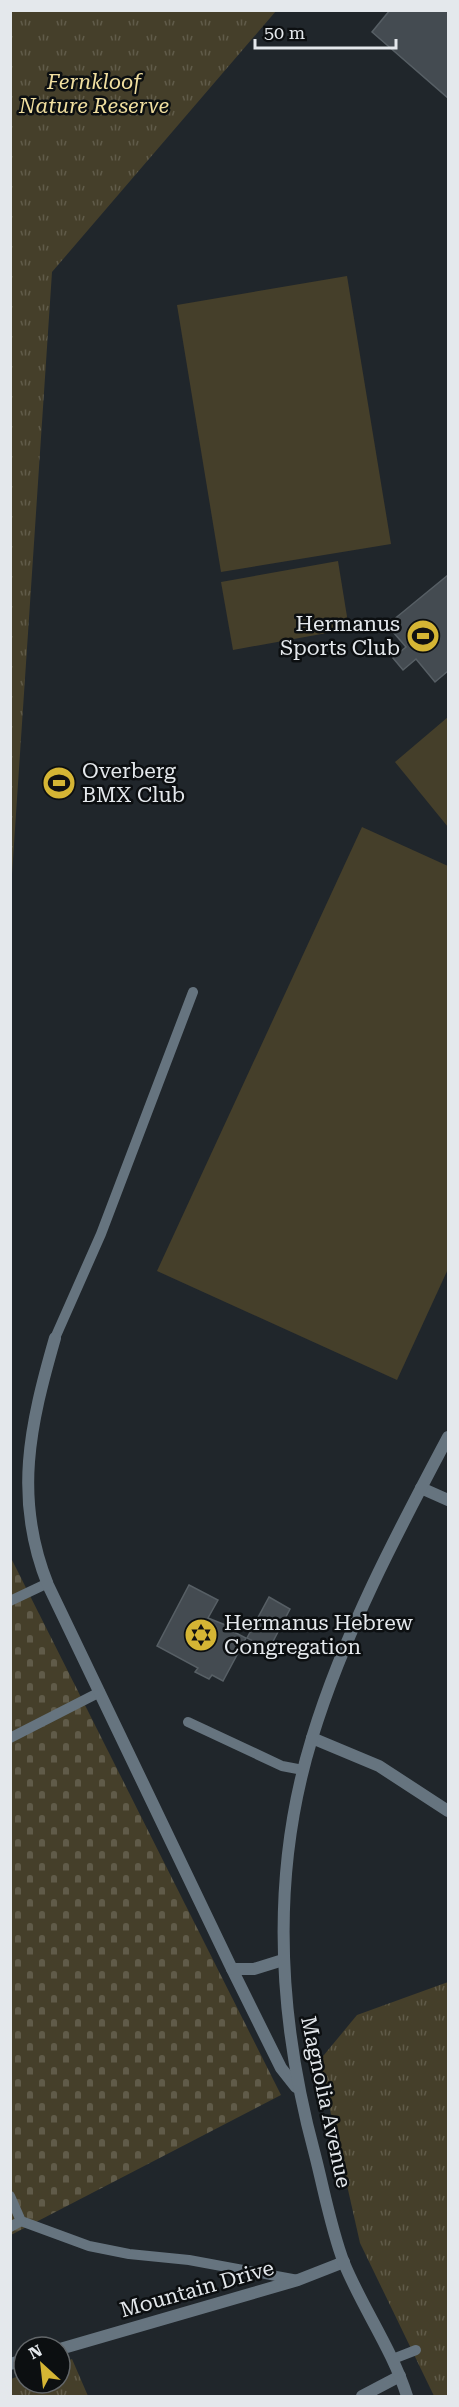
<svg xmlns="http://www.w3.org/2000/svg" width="459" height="2407" font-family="'Roboto Serif',serif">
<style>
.grass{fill:url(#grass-tufts)}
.cemetery{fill:url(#cemetery-stones)}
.pitch{fill:#453f2a}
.building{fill:#444b51;stroke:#575f65;stroke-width:1.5}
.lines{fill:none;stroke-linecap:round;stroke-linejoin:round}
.service{stroke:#66747f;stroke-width:10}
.minor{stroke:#66747f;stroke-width:12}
.labels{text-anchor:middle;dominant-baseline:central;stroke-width:5;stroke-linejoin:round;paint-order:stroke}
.park-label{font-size:21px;font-style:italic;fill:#f0de9f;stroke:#0c0f11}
.poi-label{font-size:21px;fill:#e4e8ec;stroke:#0c0f11;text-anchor:start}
.street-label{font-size:21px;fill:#e4e8ec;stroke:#0c0f11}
</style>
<defs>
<pattern id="grass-tufts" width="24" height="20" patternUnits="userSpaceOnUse" patternTransform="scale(1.5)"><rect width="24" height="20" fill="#453f2a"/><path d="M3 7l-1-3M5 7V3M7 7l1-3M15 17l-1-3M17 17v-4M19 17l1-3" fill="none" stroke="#605b49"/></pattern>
<pattern id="cemetery-stones" width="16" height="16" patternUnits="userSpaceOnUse" patternTransform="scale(1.5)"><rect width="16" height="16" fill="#453f2a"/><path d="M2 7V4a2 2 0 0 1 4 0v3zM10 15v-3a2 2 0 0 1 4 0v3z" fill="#605b49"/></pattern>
</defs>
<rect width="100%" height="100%" fill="#20262b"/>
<g class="grass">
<polygon points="11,10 276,11 52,272 11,889"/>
<polygon points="448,1982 448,2396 434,2396 360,2243 319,2061 357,2015"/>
<polygon points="72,2359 88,2396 11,2396 11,2379 24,2374 24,2383 60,2383 60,2363"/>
</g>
<polygon class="cemetery" points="10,1556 281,2095 11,2235 10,2235"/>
<g class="pitch">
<polygon points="347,276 391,544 221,572 177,305"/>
<polygon points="338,561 349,629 233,650 221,582"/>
<polygon points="448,717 448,827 395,762"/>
<polygon points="362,827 448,866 448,1269 397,1380 157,1271"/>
</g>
<g class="building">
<polygon points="390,10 448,10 448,98 372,32"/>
<polygon points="448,575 448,671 435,682 416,659 403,670 393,658 406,647 387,625"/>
<polygon points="189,1585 218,1600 208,1618 233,1628 232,1631 246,1638 223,1681 212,1675 209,1679 195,1672 198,1668 157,1646"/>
<polygon points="269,1597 290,1609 269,1649 247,1638"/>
</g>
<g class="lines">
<g class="service">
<polyline points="55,1338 101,1234 193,992"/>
<polyline points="10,1601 48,1583"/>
<polyline points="188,1722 282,1766 303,1770"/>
<polyline points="10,1738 100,1692"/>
<polyline points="10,2196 21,2221 89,2246 129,2254 189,2260 298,2280"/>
<polyline points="10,2227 21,2221"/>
<polyline points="393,2359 416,2350"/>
</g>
<g class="minor">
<path d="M 55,1338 C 30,1425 13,1498 48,1585 L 232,1969 L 281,2068 L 296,2087"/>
<polyline points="421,1488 448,1500"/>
<polyline points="312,1738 379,1766 448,1811"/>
<polyline points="232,1969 254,1969 283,1960"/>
<polyline points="60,2349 298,2280 344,2262"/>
<polyline points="10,2364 24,2360"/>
<polyline points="362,2396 400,2376"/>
<path d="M 407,2396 C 392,2349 363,2309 344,2263 C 331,2229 324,2190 315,2155 C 278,2018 270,1875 312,1738 C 344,1633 397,1533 448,1437"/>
</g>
</g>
<defs>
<g id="stadium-disc" transform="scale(1.725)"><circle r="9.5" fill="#d5b534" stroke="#0c0f11"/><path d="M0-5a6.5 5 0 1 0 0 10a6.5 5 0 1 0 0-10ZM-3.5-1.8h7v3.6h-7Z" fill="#111"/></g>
<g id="synagogue-disc" transform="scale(1.725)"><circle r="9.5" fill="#d5b534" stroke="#0c0f11"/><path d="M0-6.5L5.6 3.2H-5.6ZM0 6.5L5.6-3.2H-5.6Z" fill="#111"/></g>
</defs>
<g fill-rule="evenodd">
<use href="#stadium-disc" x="423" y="636"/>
<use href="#stadium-disc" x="59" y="783"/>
<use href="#synagogue-disc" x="201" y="1635"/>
</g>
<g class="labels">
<g class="park-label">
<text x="94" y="82">Fernkloof<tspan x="94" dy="24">Nature Reserve</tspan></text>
</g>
<g class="poi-label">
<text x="400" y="624" text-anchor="end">Hermanus<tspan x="400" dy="24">Sports Club</tspan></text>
<text x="82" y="771">Overberg<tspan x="82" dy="24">BMX Club</tspan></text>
<text x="224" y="1623">Hermanus Hebrew<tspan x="224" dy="24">Congregation</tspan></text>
</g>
<g class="street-label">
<text transform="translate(326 2102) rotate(78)">Magnolia Avenue</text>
<text transform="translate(197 2289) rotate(-16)">Mountain Drive</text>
</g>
</g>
<rect width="459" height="2407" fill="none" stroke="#e4e8ec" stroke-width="24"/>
<g transform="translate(42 2365) rotate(333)"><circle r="28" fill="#0c0f11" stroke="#626669" stroke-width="1.5"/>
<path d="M0-4.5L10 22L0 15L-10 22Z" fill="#d5b534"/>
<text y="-9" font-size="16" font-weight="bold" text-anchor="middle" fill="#e4e8ec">N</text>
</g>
<path d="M255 39v9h141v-9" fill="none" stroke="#e4e8ec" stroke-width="3"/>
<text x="264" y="39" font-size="18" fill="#e4e8ec" stroke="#0c0f11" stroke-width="4.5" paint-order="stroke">50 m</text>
</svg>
